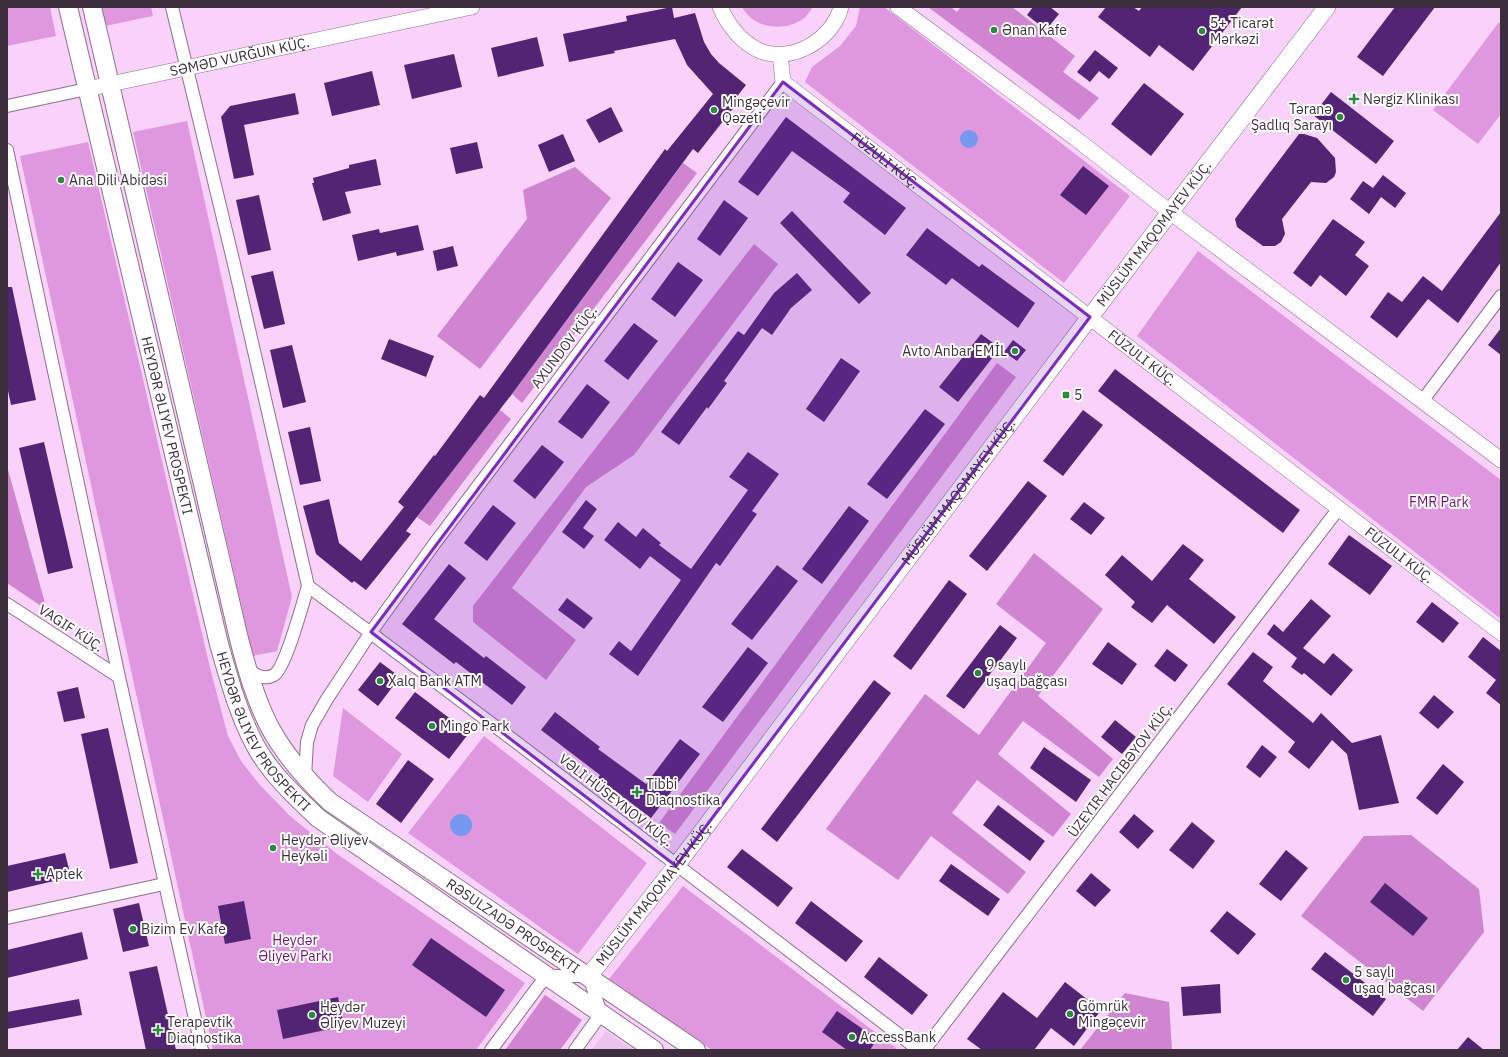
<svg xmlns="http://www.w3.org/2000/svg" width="1508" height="1057" font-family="'IBM Plex Sans',sans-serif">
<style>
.built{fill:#edc3ed}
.green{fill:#df97df}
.forest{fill:#cf85cf}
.water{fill:#7698ee}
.building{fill:#512574}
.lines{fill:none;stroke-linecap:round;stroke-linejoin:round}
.minor-casing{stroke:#906e90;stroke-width:14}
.tertiary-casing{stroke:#906e90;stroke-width:16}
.secondary-casing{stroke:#906e90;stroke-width:18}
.primary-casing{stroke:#906e90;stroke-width:20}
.minor{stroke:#fff;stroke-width:12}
.tertiary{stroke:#fff;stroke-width:15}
.secondary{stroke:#fff;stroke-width:17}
.primary{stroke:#fff;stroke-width:18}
.marked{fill:#7b2cbf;fill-opacity:0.2;stroke:#7b2cbf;stroke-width:3;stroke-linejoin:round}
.poi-dot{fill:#2b8a3c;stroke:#fff;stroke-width:1.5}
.labels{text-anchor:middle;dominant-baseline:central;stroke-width:4;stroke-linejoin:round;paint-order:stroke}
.poi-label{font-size:14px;fill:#3d2e3d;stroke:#fff;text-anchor:start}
.street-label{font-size:14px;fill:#3d2e3d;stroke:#fff}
.park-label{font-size:14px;fill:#6e1571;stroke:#fff}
</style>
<rect width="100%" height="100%" fill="#f8d2f8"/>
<polygon class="built" points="606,1031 633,1050 592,1050"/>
<g class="green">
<polygon points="7,7 50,7 56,36 7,46"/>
<polygon points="101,7 151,7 153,16 105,26"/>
<path d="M 742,7 L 813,7 C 810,11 807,16 803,19 C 784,32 754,29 742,7 Z"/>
<polygon points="860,7 884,7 1130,196 1064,283 805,82 812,67 840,46 856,26"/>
<polygon points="1499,22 1501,24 1501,114 1478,144 1433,110"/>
<polygon points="187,121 292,597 277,651 253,656 133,132"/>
<polygon points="88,142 210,668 228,736 241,761 259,784 290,816 337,854 525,983 476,1050 213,1050 20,156"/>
<polygon points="1198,251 1501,480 1501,619 1137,336"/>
<polygon points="343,708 402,754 368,802 333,776"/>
<polygon points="484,736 647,863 578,954 408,833"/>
<polygon points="683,886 896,1048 895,1050 712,1050 609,979"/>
</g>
<g class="forest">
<polygon points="928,7 951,7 957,12 961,7 1012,7 1075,56 1063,72 1099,98 1079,120"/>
<polygon points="683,163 697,173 522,403 512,394"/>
<polygon points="575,167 611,198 480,369 437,336 527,219 523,190"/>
<polygon points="754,244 778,264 634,455 586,487 512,588 576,640 546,680 473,622 473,606"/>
<polygon points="997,363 1016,377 675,834 659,823"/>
<polygon points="499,409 511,419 430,526 417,517"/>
<polygon points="7,466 47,610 7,583"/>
<polygon points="1034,553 1103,609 1038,696 1113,759 1099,777 1023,721 998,754 1071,814 1053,837 977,780 952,813 1026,872 1008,894 931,836 898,880 826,829 925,694 979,735 1046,643 996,604"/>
<polygon points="1411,835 1479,889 1484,932 1423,1011 1301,916 1364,836"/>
<polygon points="1125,993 1169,1002 1172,1050 1080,1050"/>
<polygon points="545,995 582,1020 560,1050 505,1050"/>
</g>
<g class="water">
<circle cx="969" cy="139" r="9"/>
<circle cx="461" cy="825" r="11"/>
</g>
<g class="building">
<polygon points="672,7 674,18 695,13 704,42 711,54 719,63 746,85 732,103 735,106 698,153 693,149 512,394 406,531 411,534 379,574 366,590 354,581 352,583 316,554 303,506 329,499 339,543 361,561 404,507 398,502 434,455 435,456 480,395 484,398 665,149 667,151 713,94 687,65 675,39 614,51 615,53 569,62 563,34 627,21 626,16"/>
<polygon points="1033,7 1050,7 1059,14 1046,30 1027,15"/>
<polygon points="1106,7 1133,7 1139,11 1142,7 1242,7 1193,71 1159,45 1150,57 1098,17"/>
<polygon points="1395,7 1435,7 1383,76 1357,57"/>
<polygon points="537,37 544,66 498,77 491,48"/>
<polygon points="1095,50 1118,68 1109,79 1099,71 1090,82 1077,72"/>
<polygon points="454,54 462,87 412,99 404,65"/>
<polygon points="372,71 380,105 332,116 324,83"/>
<polygon points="1144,83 1184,114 1151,156 1111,124"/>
<polygon points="1331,92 1394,141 1376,164 1313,115"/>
<polygon points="295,93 299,114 244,125 254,175 234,179 221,117 230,106"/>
<polygon points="611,107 623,131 599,143 586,120"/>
<polygon points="786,117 906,208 885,235 843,202 850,193 792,151 758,196 738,182"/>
<polygon points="563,134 575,161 549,172 538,145"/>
<polygon points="1299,134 1304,134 1317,138 1335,158 1336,172 1334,177 1326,183 1311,182 1282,219 1285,234 1281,242 1275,246 1263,246 1237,227 1235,219"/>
<polygon points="477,142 483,168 456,174 450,148"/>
<polygon points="376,159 381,185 345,192 351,213 323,221 312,183 314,183 313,178 349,168 349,165"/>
<polygon points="1083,166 1109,186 1086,215 1060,195"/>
<polygon points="1383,175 1406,193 1395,208 1381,197 1369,214 1350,199 1363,181 1373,188"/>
<polygon points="259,195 271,250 248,255 236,200"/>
<polygon points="724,200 748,218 720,256 697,239"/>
<polygon points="792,211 871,293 859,304 780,223"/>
<polygon points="1501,212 1501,262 1458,323 1428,299 1397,338 1370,317 1388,292 1402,302 1423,276 1442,291"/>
<polygon points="1333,219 1365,242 1355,255 1369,266 1346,296 1320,275 1311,287 1293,273"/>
<polygon points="418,225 424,250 397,256 396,252 358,261 352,235 379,229 380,233"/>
<polygon points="927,228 979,267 982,264 1035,303 1018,328 952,278 946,285 906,255"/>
<polygon points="453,246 458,266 437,271 433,251"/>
<polygon points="678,262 703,280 675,317 651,299"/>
<polygon points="273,271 285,324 264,329 251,276"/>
<polygon points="797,273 812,290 791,308 772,335 762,328 724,381 727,383 708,409 707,407 679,445 661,432 738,331 744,335 774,293"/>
<polygon points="7,287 12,287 36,400 11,405 7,386"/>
<polygon points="634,323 658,341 628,380 604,361"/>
<polygon points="1501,328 1501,355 1488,345"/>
<polygon points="981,334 1000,348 958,402 939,387"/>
<polygon points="389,339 434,356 426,377 381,359"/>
<polygon points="1013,340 1026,350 1017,361 1004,352"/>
<polygon points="292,345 306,402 283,408 270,350"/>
<polygon points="841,358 860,371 824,422 806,409"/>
<polygon points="1115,369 1300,510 1283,533 1098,391"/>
<polygon points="587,384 610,402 582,439 558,422"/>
<polygon points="925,409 945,424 887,499 867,484"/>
<polygon points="1083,410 1103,425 1063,476 1043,461"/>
<polygon points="310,427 321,481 300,485 288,432"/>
<polygon points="44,442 73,568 48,574 19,448"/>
<polygon points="542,445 564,462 535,499 513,481"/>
<polygon points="748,452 779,474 752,511 757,514 720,566 716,563 638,676 609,654 619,641 631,651 681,580 650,556 640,569 604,540 618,522 636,537 643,528 661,543 659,545 691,569 748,490 729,477"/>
<polygon points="1028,481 1047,496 987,571 969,556"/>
<polygon points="586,500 597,509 583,528 594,536 584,549 562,532"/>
<polygon points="1084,502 1105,518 1091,535 1070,519"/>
<polygon points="493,505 516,523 487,561 464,543"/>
<polygon points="849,506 869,521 822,584 802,569"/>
<polygon points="1349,535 1392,566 1370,595 1328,564"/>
<polygon points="1183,544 1204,560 1189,579 1236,617 1214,644 1167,605 1152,623 1131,607 1135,602 1105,575 1122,555 1152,581"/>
<polygon points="449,564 466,578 434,619 484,658 486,656 526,687 512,705 456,662 454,664 402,624"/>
<polygon points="777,565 798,581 752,640 731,624"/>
<polygon points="949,580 967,594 911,670 893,656"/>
<polygon points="567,598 593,618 584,629 558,610"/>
<polygon points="1311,599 1331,616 1303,648 1324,664 1333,653 1353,670 1331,696 1304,673 1302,675 1291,667 1297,658 1267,634 1274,624 1283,632"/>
<polygon points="1432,602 1459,623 1443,643 1416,622"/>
<polygon points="1000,625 1017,638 964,709 946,696"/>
<polygon points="1483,637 1501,651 1501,705 1486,693 1496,680 1468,657"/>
<polygon points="1108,642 1137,664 1122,685 1092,664"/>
<polygon points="748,647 768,663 723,722 702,707"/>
<polygon points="1167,649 1188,665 1175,682 1154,666"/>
<polygon points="1253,652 1273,667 1263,681 1313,723 1321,713 1352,743 1381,735 1399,803 1359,810 1347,754 1332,740 1309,769 1288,752 1295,742 1227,684"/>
<polygon points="380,662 400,677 378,706 358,690"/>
<polygon points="874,680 891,693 777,842 761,829"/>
<polygon points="78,687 85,718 64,722 57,692"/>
<polygon points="415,692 469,733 449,759 395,718"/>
<polygon points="1434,695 1454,712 1438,729 1419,713"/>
<polygon points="555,712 600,747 598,749 646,784 680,739 700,754 651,818 598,778 600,775 541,730"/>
<polygon points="1115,720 1136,737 1122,754 1101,737"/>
<polygon points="108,728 138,863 110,869 81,734"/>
<polygon points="1262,745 1277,757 1260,778 1246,767"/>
<polygon points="1044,747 1091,780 1076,802 1030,768"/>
<polygon points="408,760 434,779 401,823 376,804"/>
<polygon points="1443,764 1464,782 1437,815 1416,798"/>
<polygon points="998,805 1045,841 1030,861 983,825"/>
<polygon points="1134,814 1154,831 1138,849 1119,832"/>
<polygon points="1192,822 1215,841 1193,869 1169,850"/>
<polygon points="742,849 793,888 778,907 727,867"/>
<polygon points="1286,850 1308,868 1281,901 1259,884"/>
<polygon points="65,853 71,877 7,892 7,866"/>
<polygon points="951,864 1000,899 988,916 939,881"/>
<polygon points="1091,873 1111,890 1095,907 1076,891"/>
<polygon points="1385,883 1428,918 1413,936 1370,902"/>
<polygon points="244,901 251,939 225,944 218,906"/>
<polygon points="811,901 863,941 846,962 795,923"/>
<polygon points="139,903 149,946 123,952 113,909"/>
<polygon points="1227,911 1256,934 1238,955 1210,931"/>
<polygon points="82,932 88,959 7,978 7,950"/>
<polygon points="431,938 505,990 486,1017 412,965"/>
<polygon points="1325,952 1386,999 1373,1016 1311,969"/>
<polygon points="879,957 928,995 912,1015 864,977"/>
<polygon points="157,966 176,1050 146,1050 129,972"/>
<polygon points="1065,982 1101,1010 1074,1046 1051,1028 1034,1050 982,1050 967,1039 1003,992 1037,1018"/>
<polygon points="1220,984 1221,1013 1183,1016 1181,987"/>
<polygon points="338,997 344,1026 283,1039 277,1010"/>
<polygon points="79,999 82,1015 7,1029 7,1012"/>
<polygon points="837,1011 877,1039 870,1050 847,1050 822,1032"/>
<polygon points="1468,1037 1484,1050 1457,1050"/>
</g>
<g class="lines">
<g class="minor-casing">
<g id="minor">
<polyline points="172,7 234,264 308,586 516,742 919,1050"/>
<polyline points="7,106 87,89"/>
<polyline points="7,150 119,677 202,1050"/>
<polyline points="1423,400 1501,296"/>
<polyline points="7,604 119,677"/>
<path d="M 246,668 C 254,674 263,681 274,675 C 286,667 303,602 308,586"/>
<polyline points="305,777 307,742 312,725 327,699 371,632 435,543 783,82"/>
<polyline points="7,918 164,884"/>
<polyline points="491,1050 546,976 589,976 601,1014 575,1050"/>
<polyline points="924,1050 1339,508"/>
</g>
</g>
<g class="tertiary-casing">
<g id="tertiary">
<path d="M 720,7 C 728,25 740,41 758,50 C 790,65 833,40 841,7"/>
<polyline points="898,7 1075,138 1170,212 1501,460"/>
<path id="s1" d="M 780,54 L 783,82 L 1501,633"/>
<path id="s2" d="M 87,89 L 472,7"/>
</g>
</g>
<g class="secondary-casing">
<g id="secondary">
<path id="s3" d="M 589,976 L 676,866 L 1090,317 L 1327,7"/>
</g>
</g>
<g class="primary-casing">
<g id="primary">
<path id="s4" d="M 68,7 L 219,644 C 229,679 238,713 255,745 C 270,773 295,796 318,818 L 654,1050"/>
<path id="s5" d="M 92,7 L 239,639 C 258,713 273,748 330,802 L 696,1050"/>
</g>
</g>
<use href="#minor" class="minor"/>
<use href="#tertiary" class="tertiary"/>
<use href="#secondary" class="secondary"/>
<use href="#primary" class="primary"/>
</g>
<path class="marked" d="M 783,82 L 1090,317 L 676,866 L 371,632 Z"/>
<g class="poi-dot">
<circle cx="994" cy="30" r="4"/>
<circle cx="1202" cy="31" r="4"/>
<path d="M1352 93h4v4h4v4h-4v4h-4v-4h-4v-4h4z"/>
<circle cx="714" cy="110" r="4"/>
<circle cx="1340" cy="117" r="4"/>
<circle cx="61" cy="180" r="4"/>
<circle cx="1015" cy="351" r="4"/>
<rect x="1062" y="391" width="8" height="8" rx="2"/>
<circle cx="978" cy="673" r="4"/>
<circle cx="380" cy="681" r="4"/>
<circle cx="432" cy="726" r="4"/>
<path d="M635 786h4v4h4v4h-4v4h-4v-4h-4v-4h4z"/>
<circle cx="273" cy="848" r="4"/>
<path d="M36 868h4v4h4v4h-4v4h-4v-4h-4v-4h4z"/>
<circle cx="133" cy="929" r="4"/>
<circle cx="1346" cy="980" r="4"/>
<circle cx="1070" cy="1014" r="4"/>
<circle cx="312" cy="1015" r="4"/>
<path d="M156 1024h4v4h4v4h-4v4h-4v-4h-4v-4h4z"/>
<circle cx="852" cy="1037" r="4"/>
</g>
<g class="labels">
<g class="poi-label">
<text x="1210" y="23">5+ Ticarət<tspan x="1210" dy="16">Mərkəzi</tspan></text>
<text x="1002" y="30">Ənan Kafe</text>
<text x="1363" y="99">Nərgiz Klinikası</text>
<text x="722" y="102">Mingəçevir<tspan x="722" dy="16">Qəzeti</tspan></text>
<text x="1332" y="109" text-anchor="end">Təranə<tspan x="1332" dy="16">Şadlıq Sarayı</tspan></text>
<text x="69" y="180">Ana Dili Abidəsi</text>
<text x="1007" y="351" text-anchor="end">Avto Anbar EMİL</text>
<text x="1074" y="395">5</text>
<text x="986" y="665">9 saylı<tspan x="986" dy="16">uşaq bağçası</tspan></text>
<text x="388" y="681">Xalq Bank ATM</text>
<text x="440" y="726">Mingo Park</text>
<text x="646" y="784">Tibbi<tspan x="646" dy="16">Diaqnostika</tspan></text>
<text x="281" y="840">Heydər Əliyev<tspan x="281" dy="16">Heykəli</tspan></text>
<text x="46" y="874">Aptek</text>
<text x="141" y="929">Bizim Ev Kafe</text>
<text x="1354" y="972">5 saylı<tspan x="1354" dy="16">uşaq bağçası</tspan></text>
<text x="1078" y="1006">Gömrük<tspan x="1078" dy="16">Mingəçevir</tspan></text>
<text x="320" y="1007">Heydər<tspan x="320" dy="16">Əliyev Muzeyi</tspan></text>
<text x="167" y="1022">Terapevtik<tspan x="167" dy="16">Diaqnostika</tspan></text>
<text x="860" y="1037">AccessBank</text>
</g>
<g class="street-label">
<text stroke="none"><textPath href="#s2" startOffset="156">SƏMƏD VURĞUN KÜÇ.</textPath></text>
<text stroke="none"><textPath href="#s1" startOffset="157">FÜZULI KÜÇ.</textPath></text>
<text stroke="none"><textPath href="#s3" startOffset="933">MÜSLÜM MAQOMAYEV KÜÇ.</textPath></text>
<text transform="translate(564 347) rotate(-53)">AXUNDOV KÜÇ.</text>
<text stroke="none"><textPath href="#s1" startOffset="481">FÜZULI KÜÇ.</textPath></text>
<text stroke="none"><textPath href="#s4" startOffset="430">HEYDƏR ƏLIYEV PROSPEKTI</textPath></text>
<text stroke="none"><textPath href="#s3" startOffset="609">MÜSLÜM MAQOMAYEV KÜÇ.</textPath></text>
<text stroke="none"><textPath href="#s1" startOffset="805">FÜZULI KÜÇ.</textPath></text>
<text transform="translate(71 628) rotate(33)">VAGIF KÜÇ.</text>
<text stroke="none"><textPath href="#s4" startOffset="754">HEYDƏR ƏLIYEV PROSPEKTI</textPath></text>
<text transform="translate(1120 770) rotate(-53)">ÜZEYIR HACIBƏYOV KÜÇ.</text>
<text transform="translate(616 800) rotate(38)">VƏLI HÜSEYNOV KÜÇ.</text>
<text stroke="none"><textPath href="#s3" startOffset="105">MÜSLÜM MAQOMAYEV KÜÇ.</textPath></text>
<text stroke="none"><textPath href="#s5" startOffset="1060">RƏSULZADƏ PROSPEKTI</textPath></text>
</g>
<g class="park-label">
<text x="1439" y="502">FMR Park</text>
<text x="295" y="940">Heydər<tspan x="295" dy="16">Əliyev Parkı</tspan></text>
</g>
</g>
<rect width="1508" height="1057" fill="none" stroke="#3d2e3d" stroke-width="16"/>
</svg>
